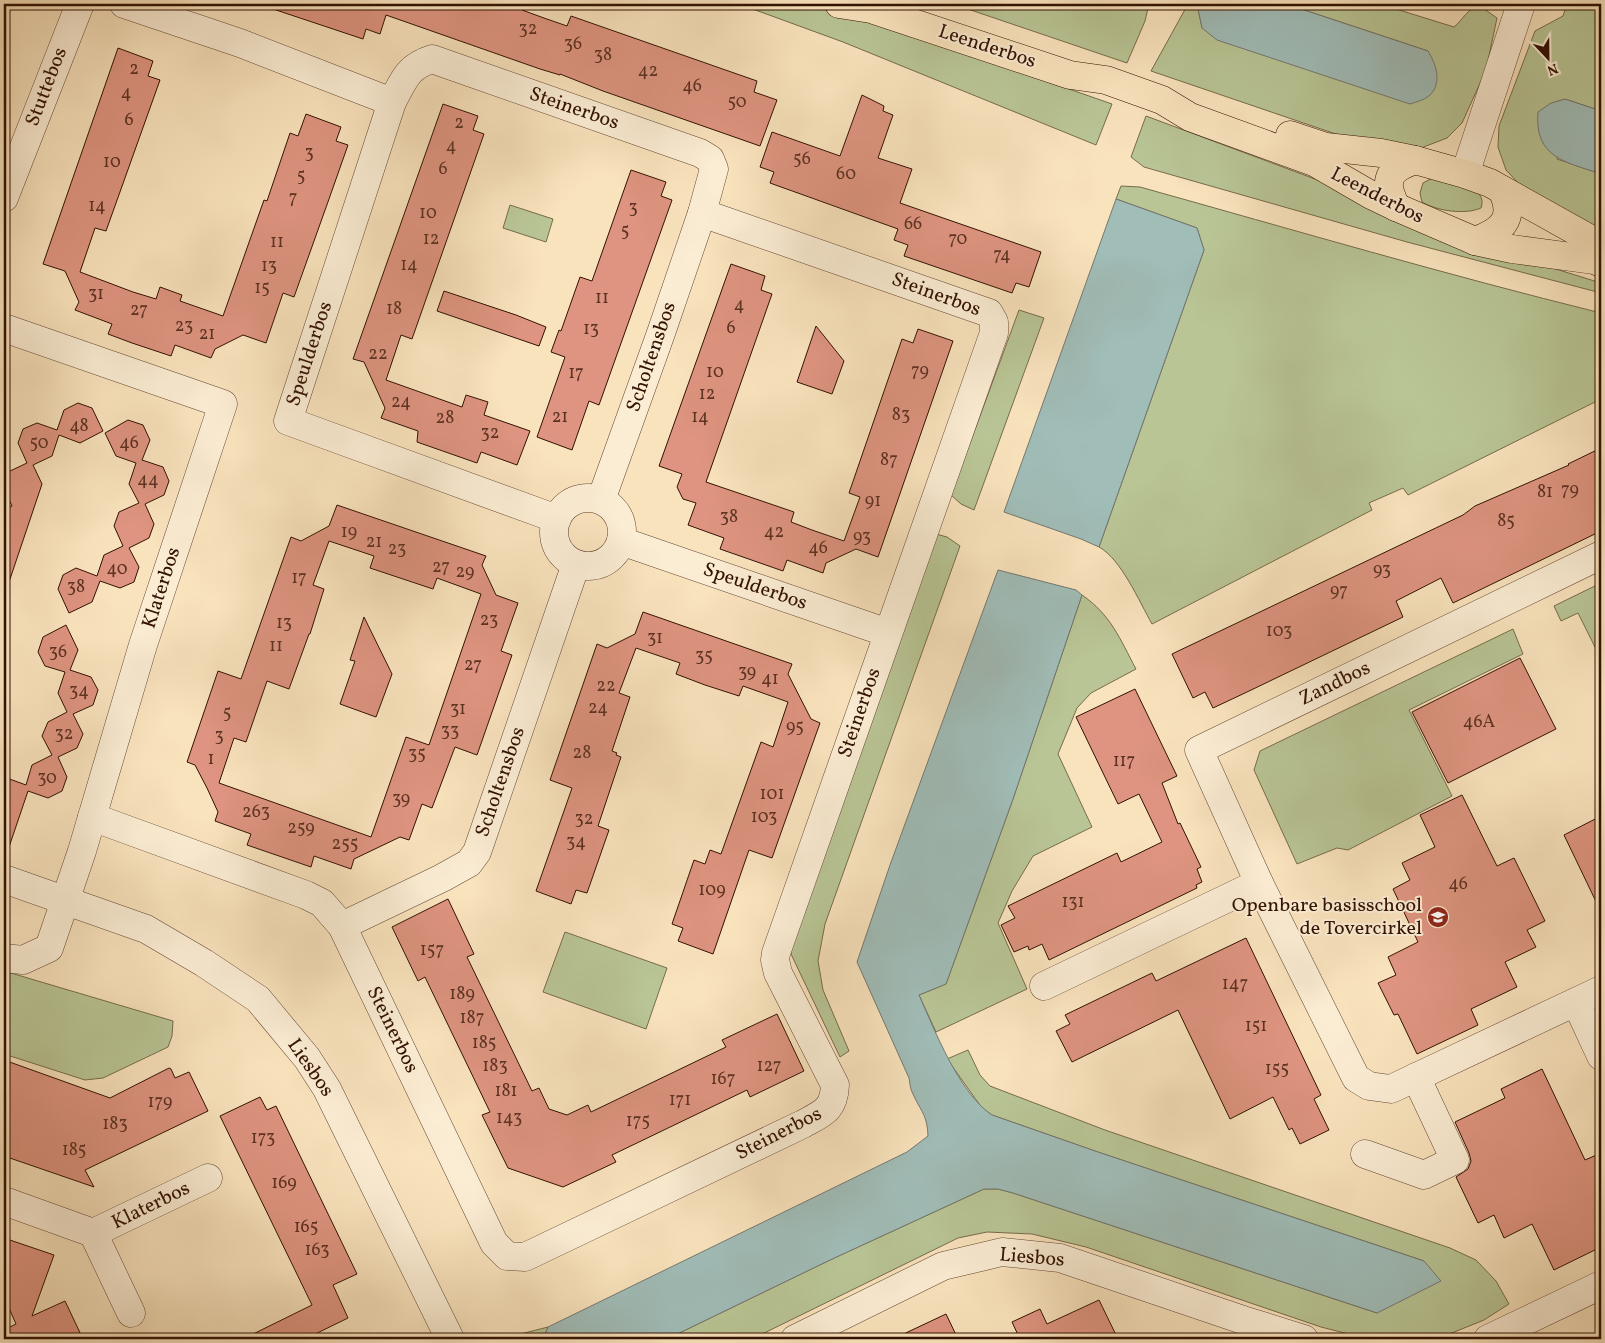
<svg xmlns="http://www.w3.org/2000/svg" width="1605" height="1343" font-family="Vollkorn,serif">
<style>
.green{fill:#b9c595;stroke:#766b4c}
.water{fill:#a0bdb8;stroke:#747870}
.building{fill:#de9480;stroke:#321103;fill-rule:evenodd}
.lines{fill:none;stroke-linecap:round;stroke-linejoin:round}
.minor-casing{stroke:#644632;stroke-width:29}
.major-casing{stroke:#321103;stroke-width:29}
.minor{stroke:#fbedd4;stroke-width:28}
.major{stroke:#f9e3bd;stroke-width:28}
.labels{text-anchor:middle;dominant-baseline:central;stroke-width:4;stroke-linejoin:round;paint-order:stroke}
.number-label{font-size:18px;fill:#5d3222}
.street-label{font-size:20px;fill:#321103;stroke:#fbedd4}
.poi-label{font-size:20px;fill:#321103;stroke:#fbedd4;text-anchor:end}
</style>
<rect width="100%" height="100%" fill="#f9e3bd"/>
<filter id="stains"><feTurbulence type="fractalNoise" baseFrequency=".004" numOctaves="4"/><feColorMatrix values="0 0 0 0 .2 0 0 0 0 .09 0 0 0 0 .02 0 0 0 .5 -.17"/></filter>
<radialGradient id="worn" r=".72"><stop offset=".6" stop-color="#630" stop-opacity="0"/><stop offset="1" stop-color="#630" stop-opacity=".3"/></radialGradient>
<g class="green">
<polygon points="739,4 799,4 839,9 1112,104 1096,145 843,42"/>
<polygon points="953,4 1140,4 1148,8 1145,21 1127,63"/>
<path d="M 1188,4 L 1197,4 L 1202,28 L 1428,51 L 1286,4 L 1380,4 L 1454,27 C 1464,19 1466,9 1480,6 L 1497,18 L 1486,70 L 1462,123 L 1447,138 L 1421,148 L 1368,145 L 1151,71 Z"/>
<polygon points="1567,4 1601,4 1601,111 1565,99 1557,159 1601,174 1601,236 1522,187 1506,170 1498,147 1499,126 1535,31 1563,16"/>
<polygon points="1146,116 1331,185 1410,224 1601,283 1601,293 1407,242 1144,167 1131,157"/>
<path d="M 1436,176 C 1451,181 1489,186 1481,208 C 1465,215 1437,211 1422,202 L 1420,193 L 1423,183 Z"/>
<path d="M 1121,186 L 1140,187 C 1294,230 1447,275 1601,313 L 1601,399 L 1408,495 L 1403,488 L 1369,503 L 1372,510 L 1152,624 C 1139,601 1121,559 1099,547 L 1204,250 L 1197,228 L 1116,199 Z"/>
<polygon points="510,205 553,219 546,242 503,228"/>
<polygon points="1019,310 1044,318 974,510 961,504 951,495"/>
<polygon points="936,534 947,537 960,546 825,924 818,961 823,990 849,1051 840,1057 791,954 790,941"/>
<polygon points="1601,583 1601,659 1578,613 1561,621 1554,606"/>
<path d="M 1082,595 C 1111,615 1120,639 1136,669 L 1091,693 L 1077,708 L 1058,754 L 1092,827 L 1033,856 L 1012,891 L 998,923 L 1027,989 L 936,1032 L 919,995 L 946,984 L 1013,799 Z"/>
<polygon points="1513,629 1523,654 1409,710 1452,796 1348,850 1337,848 1297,864 1254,770 1260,751"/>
<polygon points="565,932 667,968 646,1029 543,992"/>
<polygon points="4,971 173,1021 172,1036 168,1047 103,1078 85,1080 4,1054"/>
<polygon points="968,1050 980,1075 990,1086 1105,1130 1450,1248 1476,1260 1496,1281 1509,1304 1484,1320 1437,1339 1368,1339 1321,1327 1086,1247 1032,1234 987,1232 958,1238 752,1339 667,1339 830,1260 984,1189 998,1189 1013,1193 1377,1313 1424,1261 1095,1151 992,1115 982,1108 947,1059"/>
<polygon points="548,1327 543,1339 501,1339"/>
</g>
<g class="water">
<path d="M 1197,4 L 1286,4 L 1428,51 C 1436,64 1443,83 1429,96 C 1424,100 1416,102 1410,104 L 1217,40 L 1202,28 Z"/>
<path d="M 1565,99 L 1601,111 L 1601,174 C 1566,162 1534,158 1538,112 L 1551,103 Z"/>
<polygon points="1116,199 1197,228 1204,250 1099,547 1081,539 1004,512"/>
<path d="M 998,570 L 1076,590 L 1082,595 L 1013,799 L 946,984 L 919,995 C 935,1031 959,1093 992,1115 L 1095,1151 L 1424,1261 L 1441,1281 L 1377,1313 L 1013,1193 L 998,1189 L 984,1189 L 830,1260 L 667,1339 L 543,1339 L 548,1327 L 907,1152 L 928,1136 C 927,1114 921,1112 913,1094 C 910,1089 910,1083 909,1078 L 857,962 L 890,865 Z"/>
</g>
<g class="building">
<polygon points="270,4 524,4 522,10 544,18 567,26 571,16 757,81 754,92 777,100 760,146 603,91 560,74 560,75 540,69 386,15 380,34 366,29 363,39 270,8"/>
<polygon points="118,48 153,61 148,76 160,80 106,231 95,228 80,272 133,292 156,299 160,287 182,295 180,301 223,316 264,200 267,201 290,133 298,136 306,114 341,127 336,141 348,145 329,199 294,297 283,293 266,343 243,335 215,349 211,358 175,345 171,356 132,343 108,334 112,324 75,310 79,302 65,271 43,264"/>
<polygon points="862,95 884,106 883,111 893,115 878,158 912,169 900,203 1041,252 1029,287 1016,283 1012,293 904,256 908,245 894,240 898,229 770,183 774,172 760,167 772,132 840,156"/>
<polygon points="443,104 478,116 473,130 484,134 412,339 401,335 386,380 462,407 466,395 488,402 484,415 530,431 517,465 481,452 477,463 417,442 418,431 381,418 385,408 364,362 353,359"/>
<polygon points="631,170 666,182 661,196 672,200 599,405 589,401 572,450 537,437 565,357 551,352 559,330 561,331 580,277 592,281"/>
<polygon points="731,264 765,276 761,290 772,294 706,482 794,512 791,522 812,530 844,541 860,497 849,493 902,339 913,343 918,329 953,341 878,557 856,549 826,563 823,573 787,560 783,571 720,549 724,538 688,525 696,503 683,499 677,487 682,474 659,466"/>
<polygon points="444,291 516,315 546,327 539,346 437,311"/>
<polygon points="816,326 844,361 832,394 797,382"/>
<polygon points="78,403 92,408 103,431 80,443 59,435 52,456 33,465 42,484 8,585 4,585 4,510 12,506 4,489 4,483 8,472 27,463 18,443 23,429 37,423 57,430 64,410"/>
<polygon points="128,420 143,425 150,440 142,460 163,467 169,481 164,495 145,504 154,524 149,538 129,548 139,567 134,582 120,588 100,581 92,602 69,613 58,589 63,575 76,568 97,576 104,555 123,546 114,526 119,512 139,503 129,484 136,463 116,456 105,433"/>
<polygon points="1601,448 1601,531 1453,603 1441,578 1396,601 1403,617 1247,692 1213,708 1205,692 1193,698 1172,654 1463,515 1475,506 1569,465 1568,464"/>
<path d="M 337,505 L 486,556 L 482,565 L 496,595 L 518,603 L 501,651 L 512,655 L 477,755 L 455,747 L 432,808 L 422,804 L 409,840 L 400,837 L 354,859 L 351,869 L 314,856 L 311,867 L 247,845 L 251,834 L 215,821 L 218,812 L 207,788 L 195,765 L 187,762 L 218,671 L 241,679 L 291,537 L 301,541 L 329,526 ZM 329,541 L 374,556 L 370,568 L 433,589 L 437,578 L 481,594 L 429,745 L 406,737 L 371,837 L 219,783 L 234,738 L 246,742 L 267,681 L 289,689 L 309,634 L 310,634 L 324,589 L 313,585 Z"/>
<polygon points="643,612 792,664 788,674 811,719 820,723 772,858 749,850 713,954 678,941 683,928 672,924 694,860 705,864 710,850 721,854 761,742 773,747 788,702 743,686 739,696 705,685 676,674 680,663 636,648 619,693 630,697 612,751 617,753 616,755 621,757 598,826 609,830 587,893 576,890 571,904 536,891 572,788 550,780 597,644 607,648 635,634"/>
<polygon points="364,617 392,674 376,717 340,704 355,661 350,660"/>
<polygon points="66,625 78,650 70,670 91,677 98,690 93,705 73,714 83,734 77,748 58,757 67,777 62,791 48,798 28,791 8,850 4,850 4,777 26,785 32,765 52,755 42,736 48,722 67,712 58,693 65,672 45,666 38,652 43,637"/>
<polygon points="1520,658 1556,729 1448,783 1412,712"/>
<polygon points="1135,689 1177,776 1162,783 1178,824 1180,823 1201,867 1197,869 1202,882 1196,885 1197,888 1049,960 1042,944 1029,950 1028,946 1014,952 1001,925 1015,918 1008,906 1117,853 1121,862 1162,842 1139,794 1118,804 1076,717"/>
<polygon points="1462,795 1497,866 1514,858 1545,921 1527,930 1536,947 1505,962 1517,987 1471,1009 1478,1025 1417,1054 1398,1014 1394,1015 1378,983 1396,975 1388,957 1418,942 1393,889 1410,880 1402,863 1435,847 1420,815"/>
<polygon points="1601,816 1601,912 1564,835"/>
<polygon points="448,899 474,954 467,957 532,1091 539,1088 549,1109 567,1115 588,1105 591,1112 726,1047 722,1040 777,1014 804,1071 750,1097 747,1090 612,1155 616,1162 563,1187 508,1168 482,1115 490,1112 425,977 418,981 392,927"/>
<polygon points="1246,938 1321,1095 1314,1099 1329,1130 1300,1144 1292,1128 1289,1130 1273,1097 1230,1119 1178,1010 1072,1062 1056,1031 1070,1024 1065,1015 1152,973 1156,981"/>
<polygon points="4,1060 110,1098 169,1068 171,1069 175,1078 189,1072 208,1111 85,1170 94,1187 4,1156"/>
<polygon points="1542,1069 1585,1160 1601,1153 1601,1247 1554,1270 1532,1224 1504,1238 1494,1215 1478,1223 1456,1177 1468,1169 1471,1161 1469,1153 1455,1122 1505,1098 1501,1089"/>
<polygon points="260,1097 267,1110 276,1106 357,1274 333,1285 348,1318 305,1339 243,1339 312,1305 220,1116"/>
<polygon points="4,1238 54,1255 32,1316 65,1301 83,1339 4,1339 4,1330 16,1324 4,1297"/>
<polygon points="1099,1300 1118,1339 1014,1339 1019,1337 1012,1322 1040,1309 1047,1324"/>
<polygon points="946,1314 958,1339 893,1339"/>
</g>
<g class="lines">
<g class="minor-casing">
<g id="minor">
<polyline points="124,4 240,43 392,102"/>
<polyline points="1465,174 1521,4"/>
<polyline points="4,198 80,4"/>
<polyline points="4,328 223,404 143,645 82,851 49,948 23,960 4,958"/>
<circle cx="588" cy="532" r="34"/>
<path d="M 557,519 L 288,421 L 392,102 C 404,80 407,67 432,59 L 700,153 L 710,159 L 714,169 L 702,213 L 661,333 L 601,500"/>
<polyline points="621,541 888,633"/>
<polyline points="1601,555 1199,750 1259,883 1356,1078 1369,1086 1391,1089 1601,990"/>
<path d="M 92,817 L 306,895 L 322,903 L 342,926 L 494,1243 L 507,1256 L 525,1257 L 803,1124 C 823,1113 834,1110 835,1085 L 778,973 L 775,960 L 776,953 L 994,333 L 994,322 L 989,313 L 702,213"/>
<polyline points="4,879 146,929 204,963 258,999 307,1058 327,1089 450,1339"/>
<polyline points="342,926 442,878 469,863 477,852 576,564"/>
<polyline points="1044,986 1259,883"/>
<polyline points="1576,1002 1601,1056"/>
<polyline points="1365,1154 1424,1175 1455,1160 1416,1077"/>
<polyline points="4,1201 93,1233"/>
<polyline points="131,1313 93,1233 208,1178"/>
<polyline points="795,1339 943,1266 1002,1252 1060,1258 1243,1320 1304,1339"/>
<polyline points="1488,1339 1601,1285"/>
</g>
</g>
<g class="major-casing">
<g id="major">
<polyline points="839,4 871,9 1070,75 1106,80 1162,100 1190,117 1314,162 1371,195 1396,207 1475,241 1512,249 1594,260 1601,263"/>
<polyline points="1290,135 1326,147 1381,153 1415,160 1465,174 1490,183 1601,245"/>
<path d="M 1396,207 C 1383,180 1387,170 1415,160"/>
<path d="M 1475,241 C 1502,231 1516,219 1502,190"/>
</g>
</g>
<use href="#minor" class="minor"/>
<use href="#major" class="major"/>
</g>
<defs>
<g id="school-disc" transform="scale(1.125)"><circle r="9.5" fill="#8f2418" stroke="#fbedd4"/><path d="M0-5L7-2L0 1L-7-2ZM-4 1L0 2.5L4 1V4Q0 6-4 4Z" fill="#fff"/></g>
</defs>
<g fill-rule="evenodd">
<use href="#school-disc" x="1438" y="917"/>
</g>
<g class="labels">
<g class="number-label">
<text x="528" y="29">32</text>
<text x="573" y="44">36</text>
<text x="603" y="55">38</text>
<text x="134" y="69">2</text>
<text x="648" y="71">42</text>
<text x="692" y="86">46</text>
<text x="126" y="93">4</text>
<text x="737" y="102">50</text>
<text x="129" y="120">6</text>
<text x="459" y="123">2</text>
<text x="451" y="146">4</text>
<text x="309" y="153">3</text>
<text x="802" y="159">56</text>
<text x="112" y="162">10</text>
<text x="443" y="169">6</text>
<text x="846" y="174">60</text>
<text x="301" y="176">5</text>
<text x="293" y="198">7</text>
<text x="97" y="206">14</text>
<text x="633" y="208">3</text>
<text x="428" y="213">10</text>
<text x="913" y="224">66</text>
<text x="625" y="231">5</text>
<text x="431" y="239">12</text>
<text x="958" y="239">70</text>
<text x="277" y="242">11</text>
<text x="1002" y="255">74</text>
<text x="409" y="265">14</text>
<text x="269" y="266">13</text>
<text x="262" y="288">15</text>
<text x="96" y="294">31</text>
<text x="602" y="298">11</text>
<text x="739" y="305">4</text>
<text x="394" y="309">18</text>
<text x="139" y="310">27</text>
<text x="184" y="326">23</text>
<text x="731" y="328">6</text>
<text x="591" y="329">13</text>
<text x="207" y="334">21</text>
<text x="378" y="354">22</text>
<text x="920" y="371">79</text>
<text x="715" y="372">10</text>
<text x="576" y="373">17</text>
<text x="707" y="394">12</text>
<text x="401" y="402">24</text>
<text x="901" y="415">83</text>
<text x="560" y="417">21</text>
<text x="700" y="417">14</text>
<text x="445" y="418">28</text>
<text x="79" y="426">48</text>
<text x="490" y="433">32</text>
<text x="39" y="443">50</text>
<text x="129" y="443">46</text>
<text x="889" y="460">87</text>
<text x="148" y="480">44</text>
<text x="1570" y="490">79</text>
<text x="1545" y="492">81</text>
<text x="873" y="501">91</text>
<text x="729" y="517">38</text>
<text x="1506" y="521">85</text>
<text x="349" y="532">19</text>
<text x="774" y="532">42</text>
<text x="862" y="537">93</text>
<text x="374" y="542">21</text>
<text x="818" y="548">46</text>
<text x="397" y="549">23</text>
<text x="441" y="567">27</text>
<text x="117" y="569">40</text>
<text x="1382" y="570">93</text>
<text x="465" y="572">29</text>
<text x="299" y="578">17</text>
<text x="76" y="587">38</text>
<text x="1339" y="591">97</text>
<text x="489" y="620">23</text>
<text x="284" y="623">13</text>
<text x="1279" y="631">103</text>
<text x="655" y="638">31</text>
<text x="276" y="646">11</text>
<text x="58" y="652">36</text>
<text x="704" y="656">35</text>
<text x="473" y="665">27</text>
<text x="747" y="672">39</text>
<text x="770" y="679">41</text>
<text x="606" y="686">22</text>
<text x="79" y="691">34</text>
<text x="598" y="708">24</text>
<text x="458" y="709">31</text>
<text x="227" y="713">5</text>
<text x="1479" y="722">46A</text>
<text x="795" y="727">95</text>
<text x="450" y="731">33</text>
<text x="64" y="734">32</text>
<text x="219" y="736">3</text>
<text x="582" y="753">28</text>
<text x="417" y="754">35</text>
<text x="211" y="759">1</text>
<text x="1124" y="761">117</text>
<text x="47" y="778">30</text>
<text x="772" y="794">101</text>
<text x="401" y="799">39</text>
<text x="256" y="812">263</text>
<text x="764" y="817">103</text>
<text x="584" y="819">32</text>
<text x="301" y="828">259</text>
<text x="576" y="842">34</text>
<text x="345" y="844">255</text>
<text x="1458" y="884">46</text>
<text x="712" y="890">109</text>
<text x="1073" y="902">131</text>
<text x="432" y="950">157</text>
<text x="1235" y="984">147</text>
<text x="462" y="994">189</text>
<text x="472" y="1018">187</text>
<text x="1256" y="1026">151</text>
<text x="484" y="1043">185</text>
<text x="495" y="1066">183</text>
<text x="769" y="1066">127</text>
<text x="1277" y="1069">155</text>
<text x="723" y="1079">167</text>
<text x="506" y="1091">181</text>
<text x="680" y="1100">171</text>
<text x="160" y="1102">179</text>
<text x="509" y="1118">143</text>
<text x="638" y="1121">175</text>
<text x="115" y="1124">183</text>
<text x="263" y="1138">173</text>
<text x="74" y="1150">185</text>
<text x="284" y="1183">169</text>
<text x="306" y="1227">165</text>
<text x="317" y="1250">163</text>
</g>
<g class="street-label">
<text transform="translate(987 47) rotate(18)">Leenderbos</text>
<text transform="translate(47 87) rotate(-69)">Stuttebos</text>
<text transform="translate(574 109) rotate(19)">Steinerbos</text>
<text transform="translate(1377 196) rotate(27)">Leenderbos</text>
<text transform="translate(936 295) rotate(20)">Steinerbos</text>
<text transform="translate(310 354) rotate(-72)">Speulderbos</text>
<text transform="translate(652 357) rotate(-71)">Scholtensbos</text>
<text transform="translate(755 587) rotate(19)">Speulderbos</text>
<text transform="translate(162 588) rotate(-72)">Klaterbos</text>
<text transform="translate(1335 684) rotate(-26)">Zandbos</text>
<text transform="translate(860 713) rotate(-71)">Steinerbos</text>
<text transform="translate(501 782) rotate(-71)">Scholtensbos</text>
<text transform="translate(392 1030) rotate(64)">Steinerbos</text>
<text transform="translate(310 1068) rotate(55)">Liesbos</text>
<text transform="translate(779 1134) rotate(-27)">Steinerbos</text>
<text transform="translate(151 1206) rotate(-26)">Klaterbos</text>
<text transform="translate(1032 1258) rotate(5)">Liesbos</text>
</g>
<g class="poi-label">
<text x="1422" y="906">Openbare basisschool<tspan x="1422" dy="23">de Tovercirkel</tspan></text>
</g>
</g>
<rect width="1605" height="1343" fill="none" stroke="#f9e3bd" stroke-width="20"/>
<rect x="5" y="5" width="1595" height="1333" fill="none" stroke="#321103" stroke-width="2.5"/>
<rect x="10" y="10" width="1585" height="1323" fill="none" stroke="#321103"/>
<g transform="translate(1548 58) rotate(158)" stroke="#fbedd4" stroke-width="4" paint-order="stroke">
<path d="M0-4L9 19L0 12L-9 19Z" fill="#321103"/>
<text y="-8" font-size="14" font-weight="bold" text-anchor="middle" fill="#321103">N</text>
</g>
<rect width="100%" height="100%" filter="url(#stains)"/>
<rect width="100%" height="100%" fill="url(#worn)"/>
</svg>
